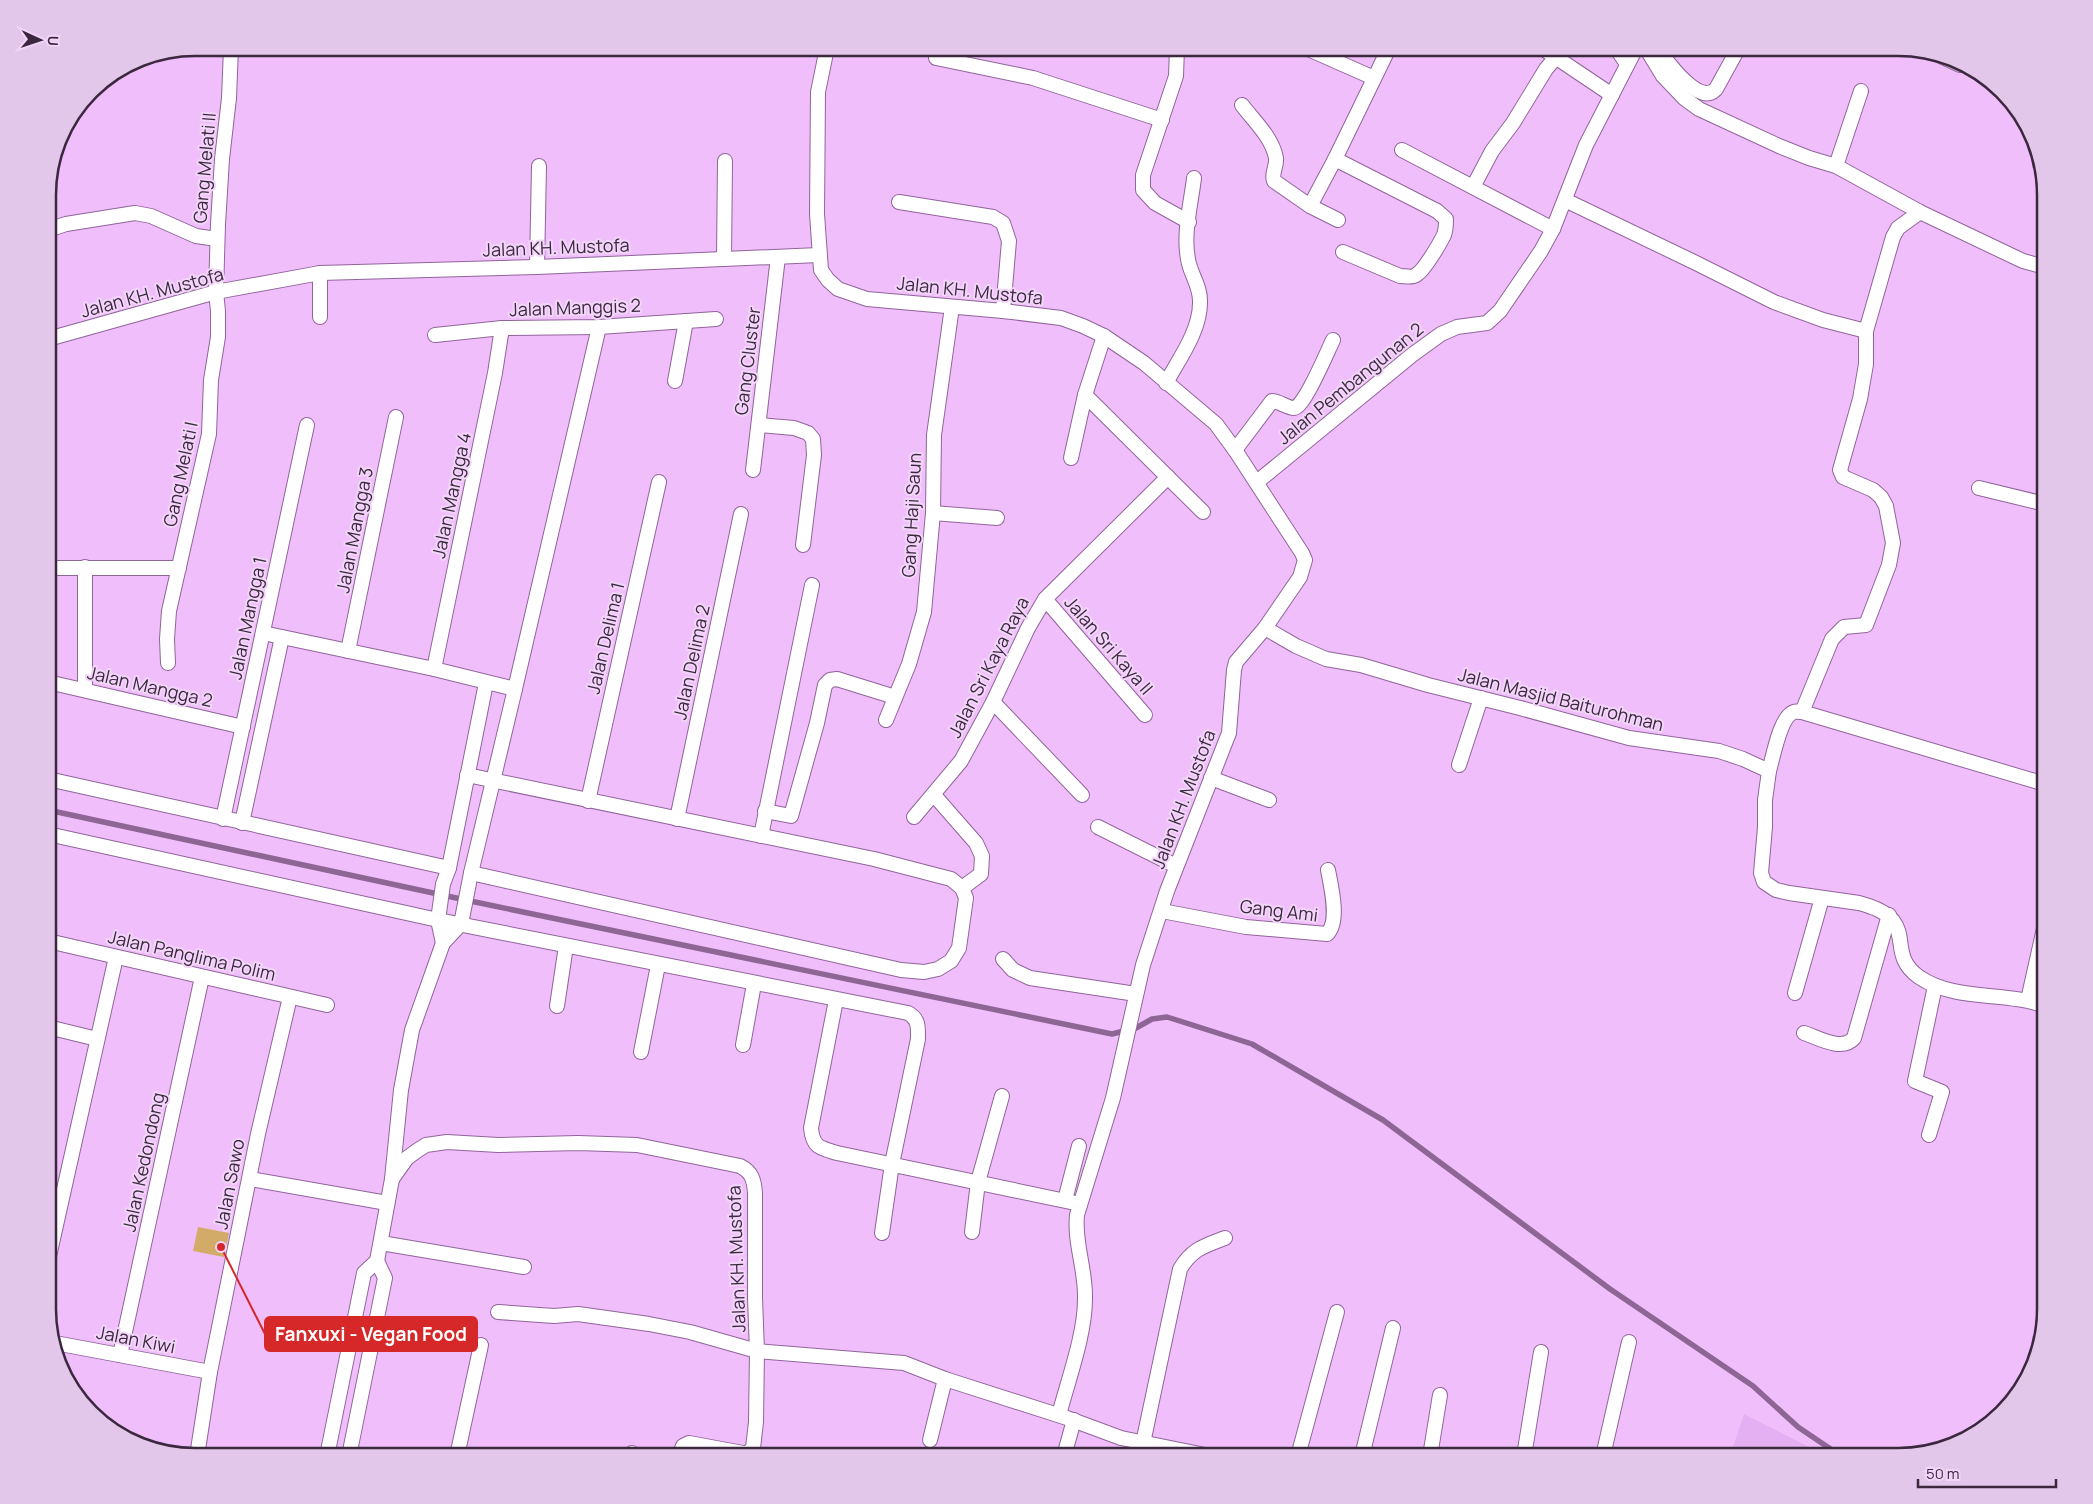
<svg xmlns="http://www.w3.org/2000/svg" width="2093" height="1504" font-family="Manrope,sans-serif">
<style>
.built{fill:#e5b0f1}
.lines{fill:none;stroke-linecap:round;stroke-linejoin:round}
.stream{stroke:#8d6696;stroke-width:5.5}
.building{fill:#d2ab68}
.minor-casing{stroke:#91649b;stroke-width:16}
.minor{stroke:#fff;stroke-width:14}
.labels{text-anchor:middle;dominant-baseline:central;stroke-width:4;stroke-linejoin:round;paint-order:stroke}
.street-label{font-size:18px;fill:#3b283f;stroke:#f2d5f9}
.rim{fill:none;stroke:#3b283f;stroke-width:2.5}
.leader{fill:none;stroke:#d62828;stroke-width:2}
.callout-dot{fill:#d62828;stroke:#f2d5f9;stroke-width:2}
.callout{fill:#d62828;stroke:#d62828;stroke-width:2}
.callout-label{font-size:19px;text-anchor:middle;font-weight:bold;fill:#fff}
</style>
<rect width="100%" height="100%" fill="#f0bffb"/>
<polygon class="built" points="1744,1414 1821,1453 1820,1456 1730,1456"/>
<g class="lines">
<polyline class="stream" points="48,810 475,902 1112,1034 1136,1028 1152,1019 1167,1017 1252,1044 1383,1120 1610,1289 1753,1386 1798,1427 1841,1456"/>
</g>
<polygon class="building" points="198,1227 229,1233 224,1257 193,1251"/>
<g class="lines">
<g class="minor-casing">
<g id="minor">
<path d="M 827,48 L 818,92 L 817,214 L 821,270 L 828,280 L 838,289 L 867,299 L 1003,311 L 1061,318 L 1083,326 L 1104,336 L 1144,363 L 1216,424 L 1235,450 L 1302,553 L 1305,560 L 1300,577 L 1265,628 L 1236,662 L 1234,670 L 1229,733 L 1167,891 L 1143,965 L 1113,1098 L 1077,1215 C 1074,1243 1086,1270 1085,1299 C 1085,1335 1068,1380 1059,1415"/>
<polyline points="1177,48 1176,76 1143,175 1143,190 1155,203 1189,222"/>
<polyline points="1306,48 1374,78"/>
<polyline points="1542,48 1612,95"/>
<polyline points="1616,48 1627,64"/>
<polyline points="1646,48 1663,76 1684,98 1699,109 1779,146 1809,158 1836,166 1920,212 2023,261 2045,267"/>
<path d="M 1657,48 C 1667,61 1699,107 1716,89 L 1738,49"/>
<polyline points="1936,54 1960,65"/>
<polyline points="936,58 1033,78 1162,120"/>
<path d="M 1242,105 C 1254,121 1272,137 1276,158 C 1277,167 1271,173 1274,181 L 1310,206 L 1338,220"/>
<polyline points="1402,150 1553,229"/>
<polyline points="1836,166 1861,91"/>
<polyline points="1473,187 1492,151 1513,123 1546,69 1557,56"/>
<polyline points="1565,200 1696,263 1774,302 1823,320 1866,331"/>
<polyline points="899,202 993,217 1003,223 1009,241 1003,311"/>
<polyline points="1310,206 1335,159"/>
<polyline points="48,230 66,224 135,213 151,216 196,236 217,239"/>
<path d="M 1343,252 L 1400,276 C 1405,276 1412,278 1416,275 C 1424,271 1440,243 1444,235 C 1446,230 1446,225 1446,219 L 1437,211 L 1335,159 L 1389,48"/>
<polyline points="724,259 725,161"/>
<polyline points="537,267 539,166"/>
<polyline points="320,273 320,317"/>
<polyline points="435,335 502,328 599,327 716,319"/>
<polyline points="1104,336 1085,395 1203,512"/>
<polyline points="48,339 216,292 320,273 537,267 819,255"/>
<polyline points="675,381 686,321"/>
<path d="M 1166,383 C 1179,359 1200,331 1200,303 C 1201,286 1190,274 1188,259 C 1183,233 1191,204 1194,178"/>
<polyline points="759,425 794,428 808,433 813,439 814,455 803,545"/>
<path d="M 1235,450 L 1272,401 C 1279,401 1287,408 1294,408 C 1304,408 1328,350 1333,340"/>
<polyline points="1071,458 1085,395"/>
<polyline points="753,470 778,257"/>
<polyline points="1257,482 1412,355 1441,334 1457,327 1487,323 1500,311 1541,251 1553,229 1586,145 1636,48"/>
<polyline points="1979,488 2045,504"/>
<polyline points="933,513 997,518"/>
<polyline points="48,568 179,568"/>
<polyline points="1045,599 1145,715"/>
<path d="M 1265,628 L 1296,646 L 1326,659 L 1361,665 L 1428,685 L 1520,708 L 1629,738 L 1719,751 L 1743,759 L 1769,771 L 1765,800 L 1765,827 L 1761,873 L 1764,882 L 1776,890 L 1789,893 L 1859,903 C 1924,920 1882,951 1919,977 C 1956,1002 2005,991 2045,1006"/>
<polyline points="263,633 434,669 515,689 599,327"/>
<polyline points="348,651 396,417"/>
<polyline points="168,663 167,639 169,611 209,434 211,380 218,337 218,311 216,292 218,224 222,159 229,98 231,48"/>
<polyline points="434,669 495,373 502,328"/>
<polyline points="48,682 243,727"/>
<polyline points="85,690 85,567"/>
<polyline points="993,702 1082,795"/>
<polyline points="1802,712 1832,639 1844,627 1866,625 1889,565 1893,543 1886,506 1881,497 1873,490 1843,477 1840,470 1860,399 1866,364 1866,331 1893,237 1898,228 1920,212"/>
<polyline points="886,720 909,664 924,612 933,513 934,435 952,307"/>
<polyline points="1459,765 1481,698"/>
<path d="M 1769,771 C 1773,758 1780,716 1794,712 C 1796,711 1799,712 1802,712 L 2045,784"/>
<polyline points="467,775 874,859 951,879 962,888 966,898 959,948 951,961 938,969 924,972 901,970 471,873"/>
<polyline points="1211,778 1269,800"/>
<polyline points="48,779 449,868"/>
<polyline points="934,795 976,843 982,856 981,874 962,888"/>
<polyline points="588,801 659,482"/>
<polyline points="765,811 791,816 817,723 825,685 830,680 837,679 895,697"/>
<polyline points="914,817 961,761 993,702 1028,628 1045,599 1168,477"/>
<polyline points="223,819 307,425"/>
<polyline points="677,819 741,514"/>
<polyline points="242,823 282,637"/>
<polyline points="1098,827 1176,866"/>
<path d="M 48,834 L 438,920 L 908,1013 C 919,1019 918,1027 918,1039 L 892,1164 L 882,1233"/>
<polyline points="761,836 812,585"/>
<path d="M 1162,911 L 1246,927 L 1327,934 C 1340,922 1331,886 1328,870"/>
<polyline points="48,941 327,1005"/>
<polyline points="443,943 438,920 443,884 449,868 486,683"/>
<polyline points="1003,959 1013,970 1030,978 1136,994"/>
<polyline points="1795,993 1822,898"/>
<path d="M 836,1000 L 811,1128 C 813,1148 820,1148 837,1153 L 1080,1204"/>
<polyline points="2028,1000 2045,924"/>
<polyline points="557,1006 566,946"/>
<polyline points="48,1027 97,1039"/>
<path d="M 1804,1033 C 1819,1038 1842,1052 1854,1038 L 1889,915"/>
<polyline points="743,1045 754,984"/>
<polyline points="641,1052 658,965"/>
<polyline points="1929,1135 1942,1092 1915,1081 1935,986"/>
<polyline points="250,1179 387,1203"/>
<path d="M 392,1179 L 407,1158 L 418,1150 L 426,1145 L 447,1142 L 498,1145 L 578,1143 L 637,1145 L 740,1166 C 752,1172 754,1180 755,1193 L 755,1298 L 757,1351 L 756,1422 L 753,1448 L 748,1453 L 743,1453 L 689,1443 L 683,1446 L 679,1456"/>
<polyline points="1065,1200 1079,1146"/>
<polyline points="972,1232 978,1182 1002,1096"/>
<polyline points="381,1243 524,1267"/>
<polyline points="48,1261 116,957"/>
<polyline points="377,1261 392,1179 401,1090 412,1030 443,943 461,924 471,873 515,689"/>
<polyline points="498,1312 554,1316 578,1314 649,1324 690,1332 757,1351 904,1363 945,1379 1067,1418 1121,1438 1210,1456"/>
<polyline points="55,1343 210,1372"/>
<polyline points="120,1355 202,977"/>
<polyline points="930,1440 945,1379"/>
<path d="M 1143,1443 L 1180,1269 C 1192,1249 1204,1246 1225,1238"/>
<polyline points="197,1456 210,1372 258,1134 290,997"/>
<polyline points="327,1456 364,1273 377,1261"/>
<polyline points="349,1456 385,1278 377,1261"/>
<polyline points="457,1456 481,1345"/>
<polyline points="631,1456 632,1453"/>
<polyline points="1064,1456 1074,1420"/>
<polyline points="1298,1456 1337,1312"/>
<polyline points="1362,1456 1393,1328"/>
<polyline points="1430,1456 1440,1395"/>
<polyline points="1524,1456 1541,1352"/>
<polyline points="1603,1456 1629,1342"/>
</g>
</g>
<use href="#minor" class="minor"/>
</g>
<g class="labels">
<g class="street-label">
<text transform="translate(204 168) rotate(-85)">Gang Melati II</text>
<text transform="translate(556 247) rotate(-2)">Jalan KH. Mustofa</text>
<text transform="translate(970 290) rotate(6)">Jalan KH. Mustofa</text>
<text transform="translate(152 292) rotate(-15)">Jalan KH. Mustofa</text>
<text transform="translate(575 307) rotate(-2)">Jalan Manggis 2</text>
<text transform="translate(747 361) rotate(-83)">Gang Cluster</text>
<text transform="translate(1350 383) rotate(-39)">Jalan Pembangunan 2</text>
<text transform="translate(180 474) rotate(-78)">Gang Melati I</text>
<text transform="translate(451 495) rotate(-78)">Jalan Mangga 4</text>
<text transform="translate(911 515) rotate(-87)">Gang Haji Saun</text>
<text transform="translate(354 530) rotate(-79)">Jalan Mangga 3</text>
<text transform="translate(247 618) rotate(-78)">Jalan Mangga 1</text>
<text transform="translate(605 638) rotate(-77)">Jalan Delima 1</text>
<text transform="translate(1109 645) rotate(49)">Jalan Sri Kaya II</text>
<text transform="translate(691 662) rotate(-78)">Jalan Delima 2</text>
<text transform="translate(988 667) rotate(-63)">Jalan Sri Kaya Raya</text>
<text transform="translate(150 686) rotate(13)">Jalan Mangga 2</text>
<text transform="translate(1561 699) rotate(14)">Jalan Masjid Baiturohman</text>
<text transform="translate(1183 799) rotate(-69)">Jalan KH. Mustofa</text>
<text transform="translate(1279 910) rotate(7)">Gang Ami</text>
<text transform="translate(192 955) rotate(13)">Jalan Panglima Polim</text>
<text transform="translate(143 1162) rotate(-78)">Jalan Kedondong</text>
<text transform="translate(229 1184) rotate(-79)">Jalan Sawo</text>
<text transform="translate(736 1259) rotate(-92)">Jalan KH. Mustofa</text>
<text transform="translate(136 1339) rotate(11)">Jalan Kiwi</text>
</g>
</g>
<path d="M0 0H2093V1504H0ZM195 56H1898A139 139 0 0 1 2037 195V1309A139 139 0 0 1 1898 1448H195A139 139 0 0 1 56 1309V195A139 139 0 0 1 195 56Z" fill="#e3c7ea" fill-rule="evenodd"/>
<path class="rim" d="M195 56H1898A139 139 0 0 1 2037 195V1309A139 139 0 0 1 1898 1448H195A139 139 0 0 1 56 1309V195A139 139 0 0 1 195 56Z"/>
<path class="leader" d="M221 1247L265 1334"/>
<circle class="callout-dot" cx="221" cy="1247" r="5"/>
<rect class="callout" x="265" y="1317" width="212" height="34" rx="5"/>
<g class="callout-label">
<text x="371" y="1341">Fanxuxi - Vegan Food</text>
</g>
<g transform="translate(40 40) rotate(93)" stroke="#f2d5f9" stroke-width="4" paint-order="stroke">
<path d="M0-4L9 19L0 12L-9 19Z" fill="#3b283f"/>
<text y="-8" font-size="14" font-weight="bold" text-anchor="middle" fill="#3b283f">U</text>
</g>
<path d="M1918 1479v8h138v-8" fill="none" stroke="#3b283f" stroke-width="2.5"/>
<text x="1926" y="1479" font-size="15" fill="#3b283f" stroke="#f2d5f9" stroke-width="4" paint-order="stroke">50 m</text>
</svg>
